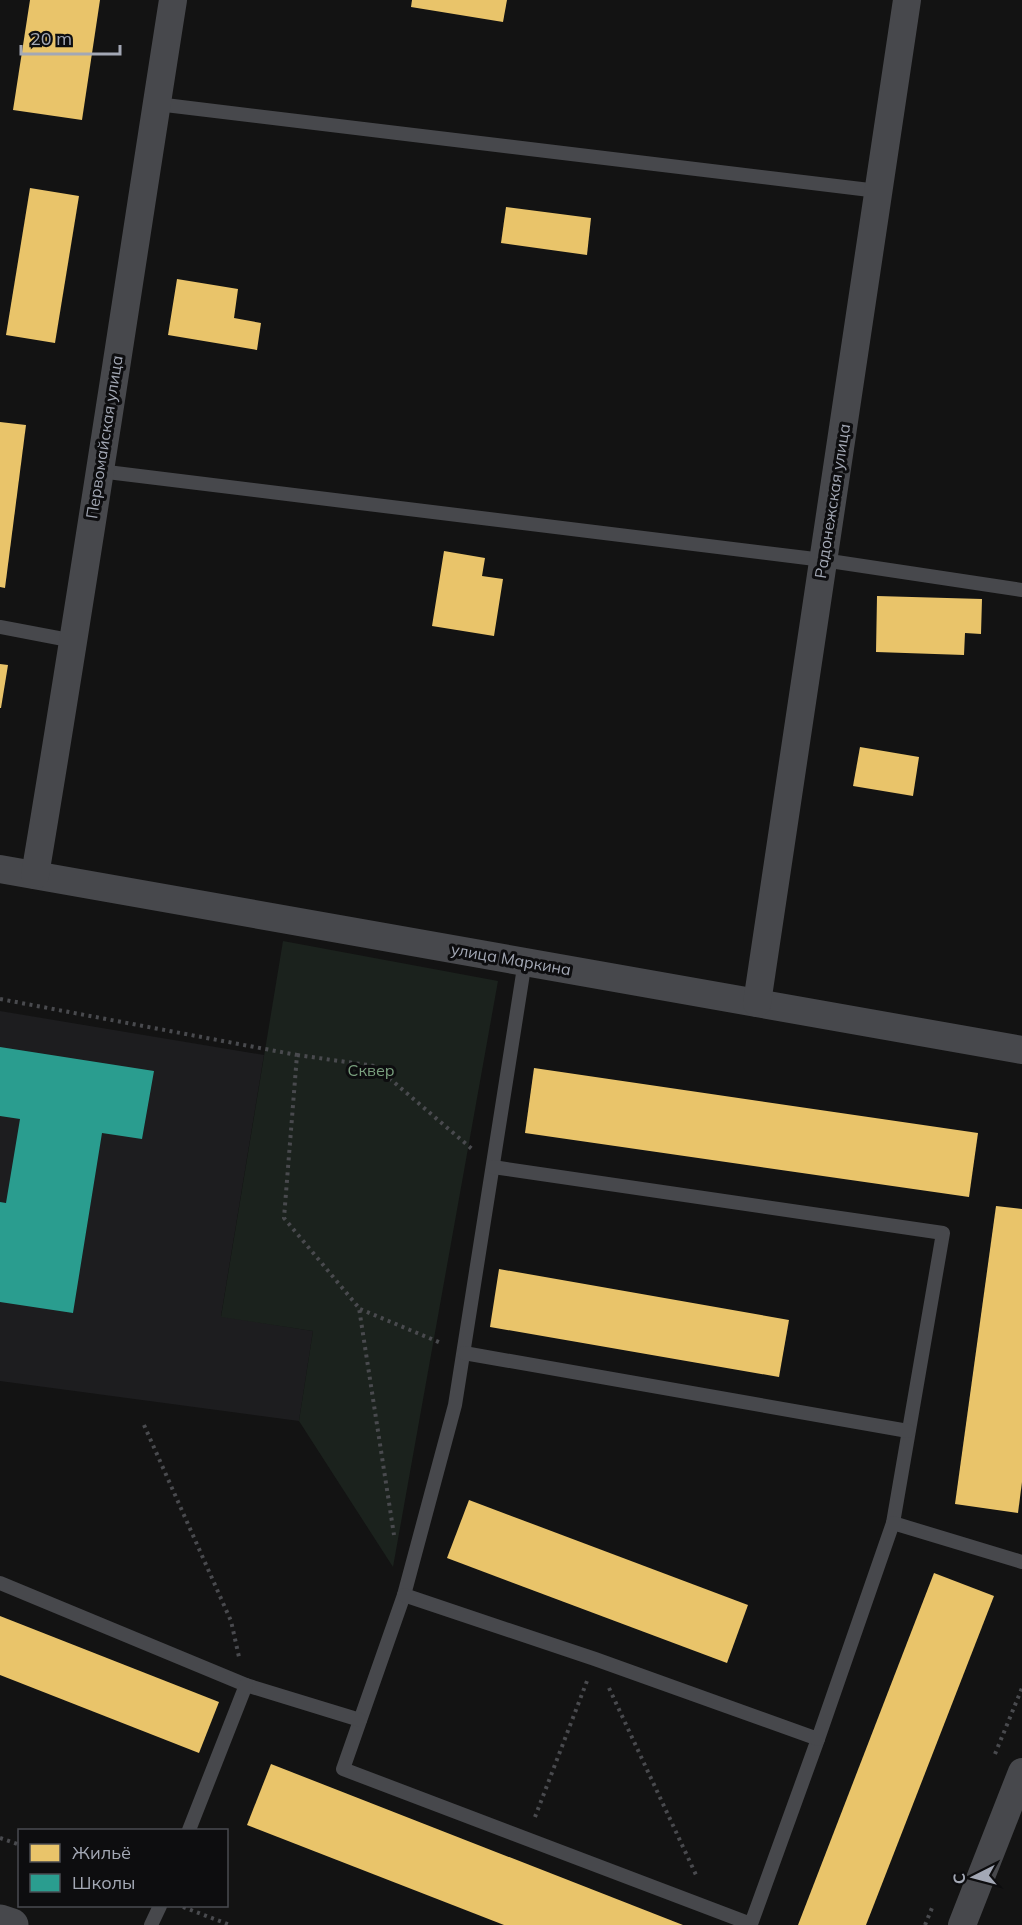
<svg xmlns="http://www.w3.org/2000/svg" width="1022" height="1925" font-family="Mulish,sans-serif">
<style>
.built{fill:#1d1d1f}
.green{fill:#1b221d}
.homes{fill:#e9c46a}
.schools{fill:#2a9d8f}
.lines{fill:none;stroke-linecap:round;stroke-linejoin:round}
.path{stroke:#494a4e;stroke-width:4;stroke-dasharray:3 4.5;stroke-linecap:butt}
.service{stroke:#47484c;stroke-width:14}
.minor{stroke:#47484c;stroke-width:28}
.tertiary{stroke:#47484c;stroke-width:33}
.labels{text-anchor:middle;dominant-baseline:central;stroke-width:6;stroke-linejoin:round;paint-order:stroke}
.street-label{font-size:16px;fill:#a3a8b5;stroke:#0d0d0f}
.park-label{font-size:16px;fill:#7aa07e;stroke:#0d0d0f}
</style>
<rect width="100%" height="100%" fill="#131313"/>
<polygon class="built" points="0,1011 264,1055 221,1316 313,1331 299,1421 0,1381"/>
<polygon class="green" points="283,941 498,981 393,1567 299,1421 313,1331 221,1317"/>
<g class="homes">
<polygon points="30,0 100,0 82,120 13,110"/>
<polygon points="412,0 507,0 503,22 411,7"/>
<polygon points="30,188 79,196 55,343 6,335"/>
<polygon points="506,207 591,218 587,255 501,243"/>
<polygon points="177,279 238,289 234,318 261,323 257,350 168,335"/>
<polygon points="0,422 26,425 5,588 0,587"/>
<polygon points="444,551 485,558 482,576 503,579 494,636 432,626"/>
<polygon points="877,596 982,599 981,634 965,633 964,655 876,652"/>
<polygon points="0,664 8,665 1,708 0,708"/>
<polygon points="860,747 919,757 913,796 853,786"/>
<polygon points="534,1068 978,1133 969,1197 525,1133"/>
<polygon points="996,1206 1022,1209 1022,1482 1018,1513 955,1504"/>
<polygon points="499,1269 789,1320 779,1377 490,1327"/>
<polygon points="469,1500 748,1605 727,1663 447,1558"/>
<polygon points="934,1573 994,1596 866,1925 798,1925"/>
<polygon points="0,1616 219,1702 199,1753 0,1675"/>
<polygon points="271,1764 683,1925 504,1925 247,1825"/>
</g>
<polygon class="schools" points="0,1047 154,1071 142,1139 102,1133 73,1313 0,1302 0,1202 6,1203 20,1119 0,1116"/>
<g class="lines">
<g class="path">
<polyline points="0,999 297,1055 284,1218 359,1308 394,1535"/>
<polyline points="297,1055 375,1066 472,1149"/>
<polyline points="360,1309 441,1343"/>
<polyline points="144,1425 231,1621 239,1657"/>
<polyline points="609,1688 697,1877"/>
<polyline points="995,1754 1022,1688"/>
<polyline points="535,1817 587,1681"/>
<polyline points="0,1838 20,1845"/>
<polyline points="183,1907 230,1925"/>
<polyline points="925,1925 932,1908"/>
</g>
<g class="service">
<polyline points="157,104 878,191"/>
<polyline points="99,471 823,560 1022,590"/>
<polyline points="0,627 74,641"/>
<polyline points="525,961 455,1405 404,1595 343,1769 751,1924 818,1739"/>
<polyline points="493,1167 943,1233 893,1523"/>
<polyline points="464,1353 908,1431"/>
<polyline points="0,1583 246,1685 360,1720"/>
<polyline points="404,1595 595,1659 818,1739 893,1523 1022,1562"/>
<polyline points="189,1830 246,1685"/>
<polyline points="151,1925 160,1906"/>
</g>
<g class="minor">
<polyline points="0,869 1022,1050"/>
<path d="M 35,875 C 84,584 127,292 173,0"/>
<polyline points="757,1003 907,0"/>
<polyline points="962,1925 1022,1772"/>
</g>
<polyline class="tertiary" points="0,1921 12,1925"/>
</g>
<g class="labels">
<g class="street-label">
<text transform="translate(104 437) rotate(-81)">Первомайская улица</text>
<text transform="translate(832 501) rotate(-81)">Радонежская улица</text>
<text transform="translate(511 959) rotate(10)">улица Маркина</text>
</g>
<g class="park-label">
<text x="371" y="1070">Сквер</text>
</g>
</g>
<rect x="18" y="1829" width="210" height="78" fill="#0d0d0f" stroke="#494b51" stroke-width="1.5"/>
<rect x="30" y="1844" width="30" height="18" fill="#e9c46a" stroke="#494b51" stroke-width="1.5"/>
<text x="72" y="1859" font-size="18" fill="#a3a8b5">Жильё</text>
<rect x="30" y="1874" width="30" height="18" fill="#2a9d8f" stroke="#494b51" stroke-width="1.5"/>
<text x="72" y="1889" font-size="18" fill="#a3a8b5">Школы</text>
<g transform="translate(974 1877) rotate(264)" stroke="#0d0d0f" stroke-width="4.5" paint-order="stroke">
<path d="M0-4.5L10 22L0 15L-10 22Z" fill="#a3a8b5"/>
<text y="-9" font-size="16" font-weight="bold" text-anchor="middle" fill="#a3a8b5">С</text>
</g>
<path d="M21 45v9h99v-9" fill="none" stroke="#a3a8b5" stroke-width="3"/>
<text x="30" y="45" font-size="18" fill="#a3a8b5" stroke="#0d0d0f" stroke-width="4.5" paint-order="stroke">20 m</text>
</svg>
